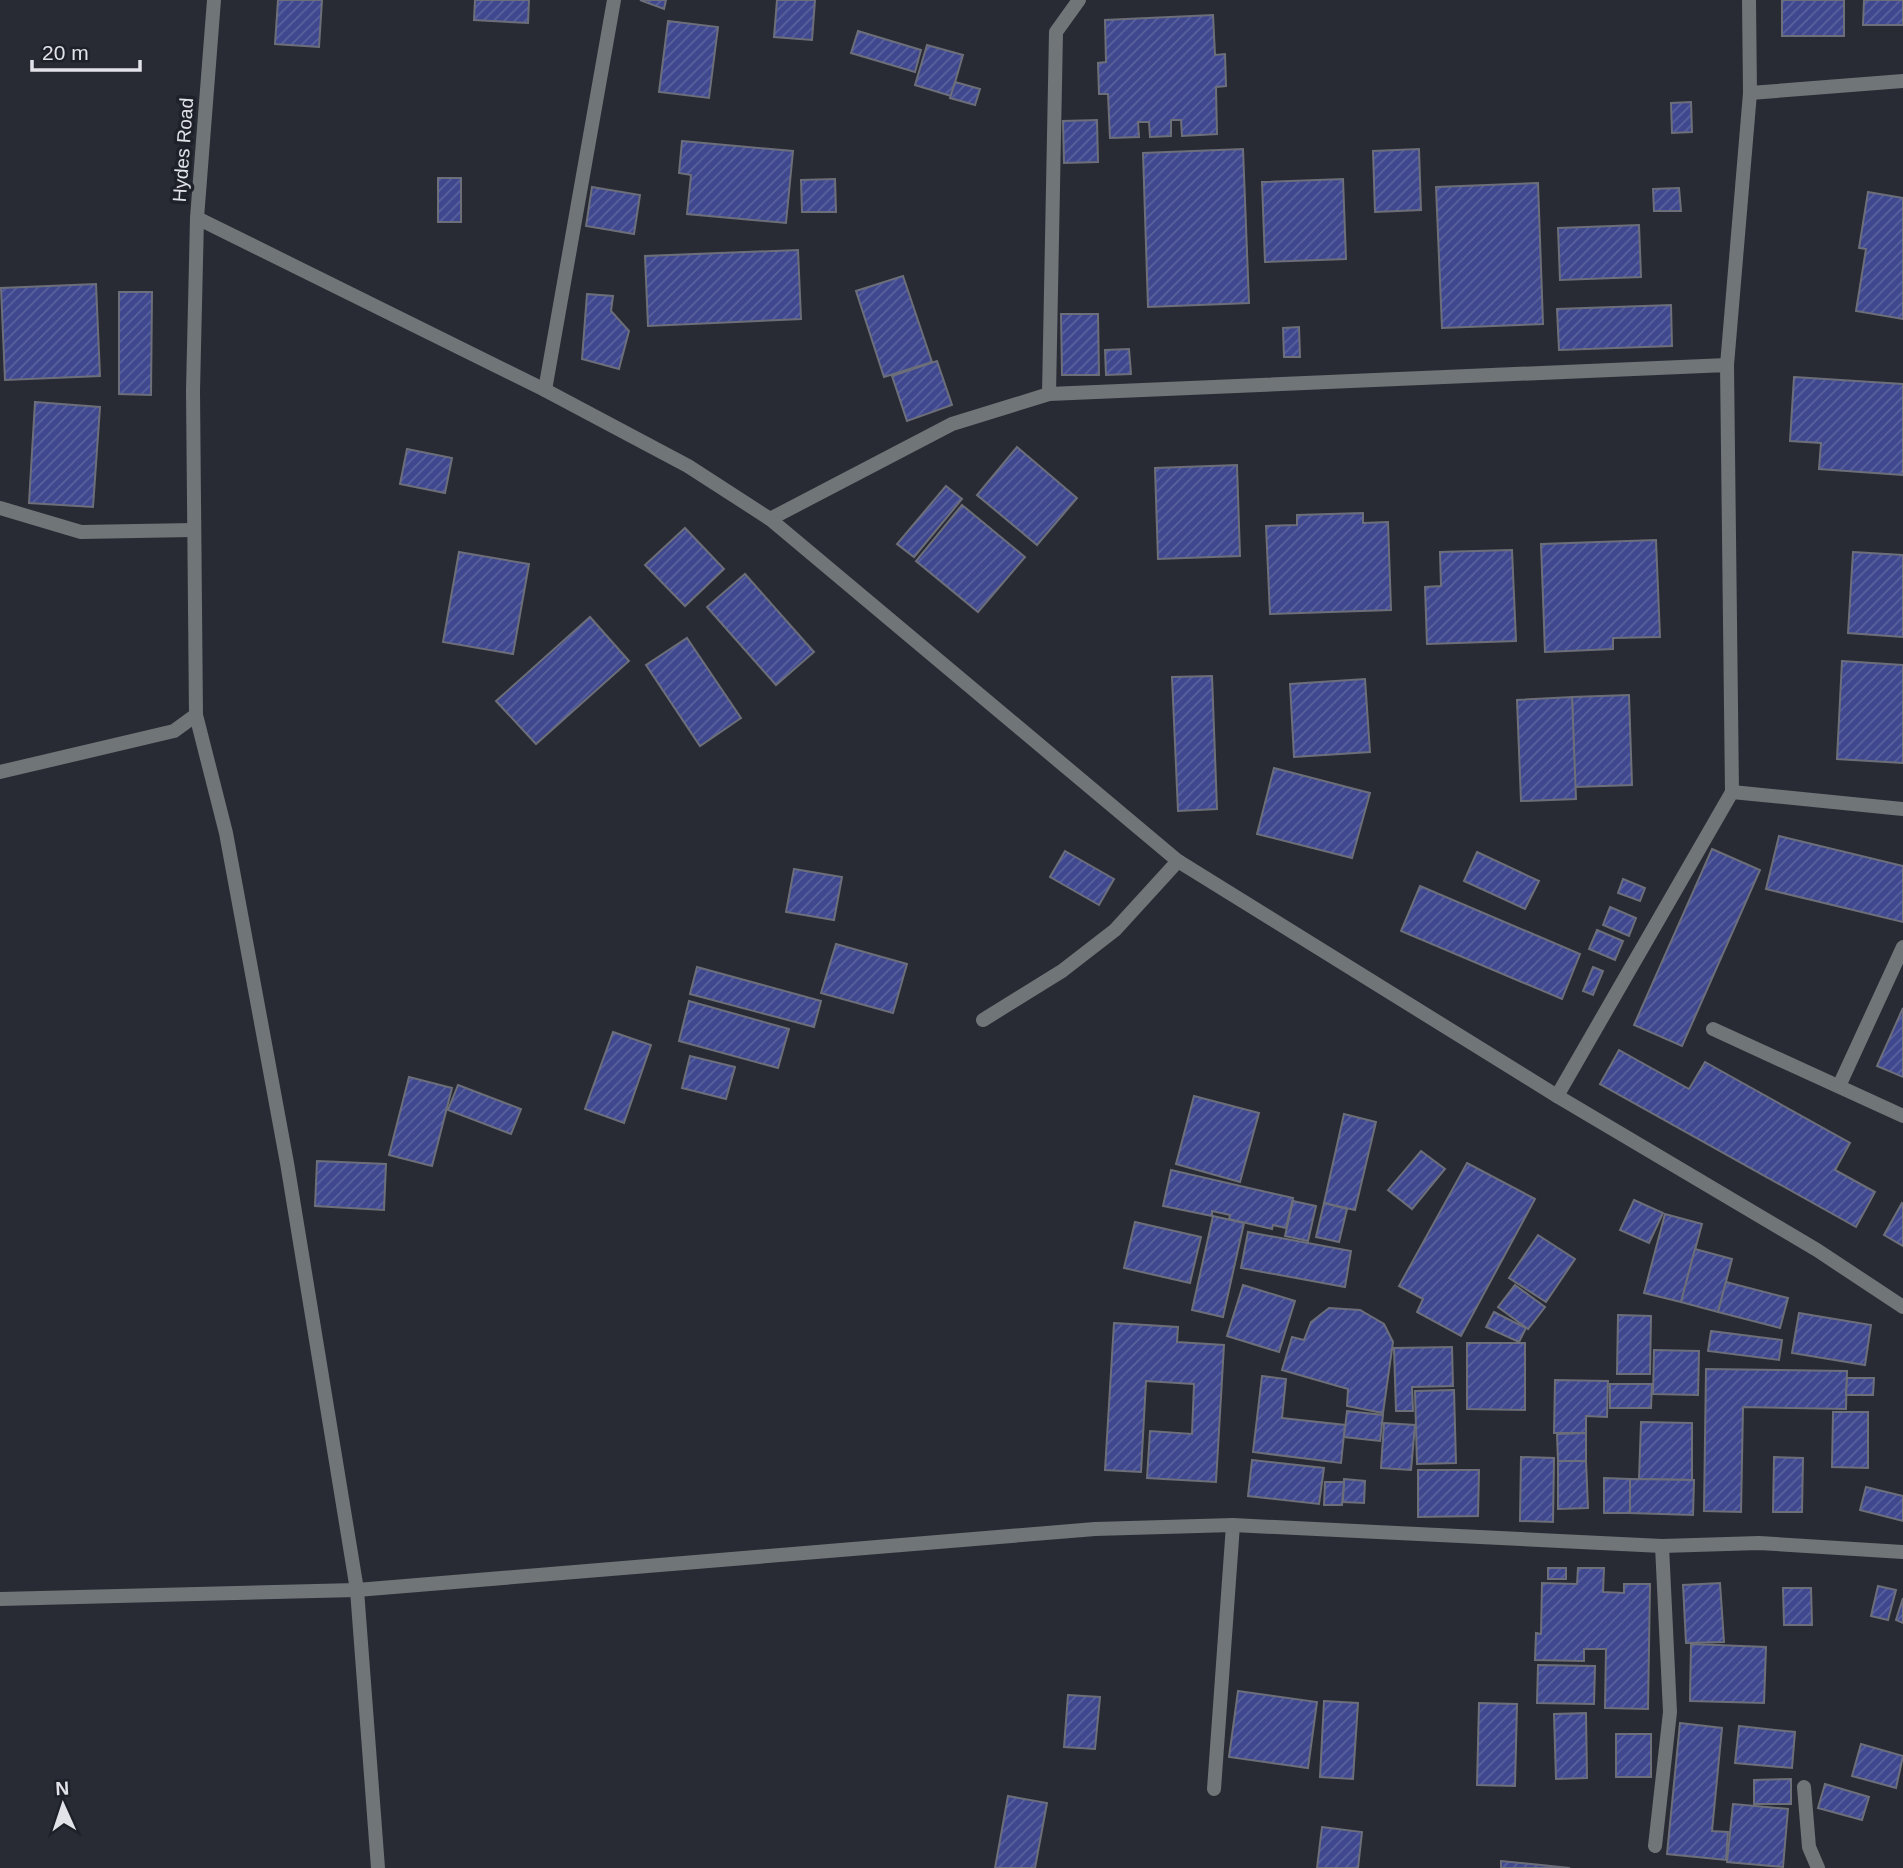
<svg xmlns="http://www.w3.org/2000/svg" width="1903" height="1868" font-family="Arial,sans-serif">
<style>
.building{fill:url(#building-hatch);stroke:#6c6f79;stroke-width:2}
.lines{fill:none;stroke-linecap:round;stroke-linejoin:round}
.service{stroke:#707578;stroke-width:14}
.minor{stroke:#707578;stroke-width:14}
.tertiary{stroke:#707578;stroke-width:14}
.labels{text-anchor:middle;dominant-baseline:central;stroke-width:7;stroke-linejoin:round;paint-order:stroke}
.street-label{font-size:19px;fill:#e2e3e9;stroke:#1f212a}
</style>
<defs>
<pattern id="building-hatch" width="6" height="6" patternUnits="userSpaceOnUse" patternTransform="scale(1.75)"><rect width="6" height="6" fill="#3f488e"/><path d="M-1 1l2-2M0 6l6-6M5 7l2-2" fill="none" stroke="#5a629e"/></pattern>
</defs>
<rect width="100%" height="100%" fill="#292b34"/>
<g class="building">
<polygon points="278,0 322,0 319,47 275,44"/>
<polygon points="475,0 529,0 528,23 474,20"/>
<polygon points="640,0 666,0 664,9"/>
<polygon points="777,0 815,0 812,40 774,37"/>
<rect x="1782" y="0" width="62" height="36"/>
<polygon points="1864,0 1903,0 1903,25 1863,25"/>
<polygon points="1213,15 1215,55 1225,54 1226,86 1216,87 1217,134 1182,136 1181,120 1171,120 1171,136 1150,137 1149,122 1138,122 1139,137 1110,138 1108,94 1099,94 1098,63 1106,62 1105,20"/>
<polygon points="668,21 718,27 709,98 659,92"/>
<polygon points="858,31 921,50 915,72 851,53"/>
<polygon points="927,45 963,55 951,96 915,85"/>
<polygon points="955,82 980,89 975,105 950,98"/>
<polygon points="1691,102 1692,132 1672,133 1671,103"/>
<polygon points="1097,120 1098,162 1064,163 1063,121"/>
<polygon points="682,141 793,151 786,223 687,214 691,175 679,173"/>
<polygon points="1243,149 1249,303 1148,307 1143,153"/>
<polygon points="1419,149 1421,210 1375,212 1373,151"/>
<rect x="438" y="178" width="23" height="44"/>
<polygon points="835,179 836,212 802,212 801,180"/>
<polygon points="1343,179 1346,259 1265,262 1262,182"/>
<polygon points="1538,183 1543,324 1442,328 1436,187"/>
<polygon points="592,187 640,195 634,234 586,226"/>
<polygon points="1679,188 1681,211 1654,211 1653,189"/>
<polygon points="1868,192 1903,198 1903,319 1856,311 1866,249 1859,248"/>
<polygon points="1639,225 1641,277 1560,280 1558,228"/>
<polygon points="798,250 801,319 648,326 645,256"/>
<polygon points="903,276 932,362 884,377 856,291"/>
<polygon points="96,284 100,376 5,380 1,288"/>
<polygon points="119,292 152,292 151,395 119,394"/>
<polygon points="587,294 613,296 611,311 629,331 619,369 582,359"/>
<polygon points="1671,305 1672,346 1559,350 1557,309"/>
<polygon points="1061,314 1098,314 1099,375 1062,375"/>
<polygon points="1299,327 1300,357 1284,357 1283,328"/>
<polygon points="1129,349 1131,374 1106,375 1105,350"/>
<polygon points="937,361 952,405 907,421 892,376"/>
<polygon points="1794,377 1903,384 1903,475 1819,469 1821,443 1790,441"/>
<polygon points="35,402 100,407 93,507 29,503"/>
<polygon points="1017,447 1077,498 1037,545 977,495"/>
<polygon points="407,449 452,458 445,493 400,484"/>
<polygon points="1237,465 1240,556 1158,559 1155,468"/>
<polygon points="946,486 962,499 914,557 897,544"/>
<polygon points="962,505 1025,557 978,612 916,561"/>
<polygon points="1363,513 1363,523 1388,522 1391,610 1270,614 1266,526 1297,525 1297,515"/>
<polygon points="685,528 724,569 685,606 645,565"/>
<polygon points="1656,540 1660,637 1613,638 1613,649 1545,652 1541,544"/>
<polygon points="1512,550 1516,641 1427,644 1425,587 1441,586 1440,552"/>
<polygon points="459,552 529,564 513,654 443,642"/>
<polygon points="1853,552 1903,555 1903,637 1848,633"/>
<polygon points="745,574 814,652 776,685 707,607"/>
<polygon points="590,617 629,661 536,744 496,701"/>
<polygon points="687,638 741,718 700,746 646,665"/>
<polygon points="1842,661 1903,665 1903,763 1837,759"/>
<polygon points="1212,676 1217,809 1178,811 1172,677"/>
<polygon points="1365,679 1370,752 1294,757 1290,684"/>
<polygon points="1629,695 1632,785 1575,787 1572,697"/>
<polygon points="1572,697 1576,799 1521,801 1517,700"/>
<polygon points="1274,768 1370,793 1352,858 1257,834"/>
<polygon points="1779,836 1903,866 1903,922 1766,889"/>
<polygon points="1712,849 1760,870 1682,1046 1634,1025"/>
<polygon points="1065,851 1114,879 1099,905 1050,877"/>
<polygon points="1477,852 1539,881 1525,909 1464,881"/>
<polygon points="794,869 842,877 834,920 786,912"/>
<polygon points="1623,879 1645,888 1640,901 1618,893"/>
<polygon points="1420,886 1580,954 1562,999 1401,931"/>
<polygon points="1610,907 1636,918 1629,936 1603,925"/>
<polygon points="1597,930 1623,941 1615,960 1589,949"/>
<polygon points="836,944 907,964 893,1013 821,993"/>
<polygon points="697,967 821,1001 814,1027 690,994"/>
<polygon points="1593,967 1603,971 1593,995 1583,991"/>
<polygon points="689,1001 789,1029 778,1068 679,1041"/>
<polygon points="1903,1008 1903,1077 1877,1066"/>
<polygon points="613,1032 651,1045 624,1123 585,1109"/>
<polygon points="1619,1050 1689,1089 1705,1062 1850,1143 1835,1170 1875,1192 1856,1227 1600,1084"/>
<polygon points="690,1056 735,1067 726,1099 682,1088"/>
<polygon points="409,1077 452,1088 432,1166 389,1155"/>
<polygon points="458,1085 521,1109 511,1134 448,1110"/>
<polygon points="1194,1096 1259,1113 1240,1182 1176,1164"/>
<polygon points="1344,1114 1376,1122 1355,1210 1324,1203"/>
<polygon points="1421,1151 1445,1169 1412,1209 1388,1190"/>
<polygon points="317,1161 386,1164 384,1210 315,1206"/>
<polygon points="1467,1163 1535,1199 1461,1336 1417,1312 1423,1299 1399,1286"/>
<polygon points="1171,1170 1293,1198 1286,1228 1273,1225 1272,1229 1229,1219 1230,1215 1212,1211 1212,1216 1163,1206"/>
<polygon points="1634,1200 1663,1213 1649,1243 1620,1230"/>
<polygon points="1293,1201 1316,1206 1308,1241 1285,1236"/>
<polygon points="1324,1203 1347,1209 1339,1242 1316,1237"/>
<polygon points="1902,1203 1903,1204 1903,1246 1884,1235"/>
<polygon points="1665,1214 1702,1224 1681,1302 1644,1293"/>
<polygon points="1213,1216 1244,1223 1223,1317 1192,1310"/>
<polygon points="1135,1222 1201,1237 1190,1283 1124,1268"/>
<polygon points="1248,1232 1351,1251 1345,1287 1241,1268"/>
<polygon points="1538,1235 1575,1259 1546,1302 1509,1278"/>
<polygon points="1695,1249 1732,1259 1718,1312 1681,1302"/>
<polygon points="1726,1282 1788,1298 1780,1328 1718,1312"/>
<polygon points="1243,1285 1295,1301 1279,1352 1227,1336"/>
<polygon points="1515,1285 1545,1307 1528,1329 1498,1307"/>
<polygon points="1329,1308 1360,1310 1384,1324 1393,1342 1383,1413 1347,1406 1348,1389 1282,1370 1292,1337 1304,1340 1311,1322"/>
<polygon points="1494,1312 1526,1328 1519,1342 1486,1327"/>
<polygon points="1799,1313 1871,1325 1865,1365 1792,1353"/>
<polygon points="1618,1315 1651,1316 1650,1374 1617,1374"/>
<polygon points="1114,1323 1178,1327 1177,1342 1224,1345 1216,1482 1147,1478 1150,1431 1192,1434 1194,1384 1146,1381 1141,1472 1105,1470"/>
<polygon points="1711,1331 1782,1340 1779,1360 1708,1351"/>
<polygon points="1467,1343 1525,1343 1525,1410 1467,1409"/>
<polygon points="1452,1347 1453,1386 1412,1387 1413,1411 1396,1411 1394,1348"/>
<polygon points="1654,1350 1699,1351 1698,1395 1653,1394"/>
<polygon points="1706,1369 1847,1371 1846,1409 1743,1407 1741,1512 1704,1511"/>
<polygon points="1262,1376 1286,1379 1282,1418 1345,1425 1341,1463 1253,1452"/>
<polygon points="1847,1378 1874,1378 1873,1395 1846,1395"/>
<polygon points="1555,1380 1608,1381 1607,1417 1586,1416 1586,1433 1554,1433"/>
<polygon points="1610,1384 1652,1384 1651,1408 1610,1408"/>
<polygon points="1454,1390 1456,1463 1417,1464 1415,1391"/>
<polygon points="1347,1411 1383,1415 1380,1441 1344,1437"/>
<polygon points="1833,1412 1868,1412 1868,1468 1832,1467"/>
<polygon points="1641,1422 1692,1423 1692,1480 1639,1479"/>
<polygon points="1384,1423 1415,1425 1411,1470 1381,1468"/>
<polygon points="1586,1433 1586,1461 1558,1461 1557,1434"/>
<polygon points="1521,1457 1554,1458 1553,1522 1520,1521"/>
<polygon points="1774,1457 1803,1458 1802,1512 1773,1512"/>
<polygon points="1252,1460 1324,1468 1319,1504 1248,1496"/>
<polygon points="1558,1461 1586,1461 1588,1508 1558,1509"/>
<polygon points="1418,1470 1479,1470 1478,1516 1418,1517"/>
<polygon points="1604,1478 1630,1479 1630,1513 1604,1513"/>
<polygon points="1344,1479 1365,1481 1364,1503 1343,1502"/>
<polygon points="1630,1479 1694,1480 1693,1515 1630,1513"/>
<polygon points="1325,1482 1344,1482 1342,1505 1324,1505"/>
<polygon points="1866,1487 1903,1496 1903,1521 1860,1510"/>
<rect x="1548" y="1568" width="18" height="11"/>
<polygon points="1578,1568 1604,1568 1603,1592 1624,1593 1624,1584 1650,1584 1648,1709 1605,1708 1606,1649 1584,1649 1584,1661 1535,1660 1536,1633 1541,1634 1542,1583 1577,1584"/>
<polygon points="1720,1583 1724,1642 1686,1643 1683,1585"/>
<polygon points="1878,1586 1896,1590 1888,1620 1871,1616"/>
<polygon points="1783,1588 1811,1588 1812,1625 1784,1625"/>
<polygon points="1903,1598 1903,1623 1896,1620"/>
<polygon points="1691,1644 1766,1647 1764,1703 1690,1701"/>
<polygon points="1538,1665 1595,1666 1594,1704 1537,1703"/>
<polygon points="1238,1691 1317,1702 1308,1768 1229,1757"/>
<polygon points="1068,1695 1100,1697 1095,1749 1064,1747"/>
<polygon points="1324,1701 1358,1703 1353,1779 1320,1777"/>
<polygon points="1479,1703 1517,1704 1515,1786 1477,1785"/>
<polygon points="1586,1713 1587,1778 1556,1779 1554,1714"/>
<polygon points="1680,1723 1722,1728 1712,1831 1728,1832 1726,1860 1667,1854"/>
<polygon points="1739,1726 1795,1732 1792,1768 1735,1763"/>
<rect x="1616" y="1734" width="35" height="43"/>
<polygon points="1861,1744 1903,1756 1896,1788 1852,1776"/>
<polygon points="1791,1779 1791,1804 1754,1804 1754,1780"/>
<polygon points="1825,1784 1869,1797 1862,1820 1818,1808"/>
<polygon points="1008,1796 1047,1803 1035,1868 995,1868"/>
<polygon points="1733,1804 1788,1809 1783,1867 1727,1862"/>
<polygon points="1322,1827 1362,1832 1358,1868 1317,1868"/>
<polygon points="1501,1861 1570,1868 1501,1868"/>
</g>
<g class="lines">
<g class="service">
<polyline points="1713,1029 1903,1116"/>
<polyline points="1839,1086 1903,947"/>
<polyline points="1655,1846 1670,1712 1662,1546"/>
</g>
<g class="minor">
<polyline points="1750,93 1903,81"/>
<polyline points="197,218 214,0"/>
<polyline points="1727,365 1750,93 1749,0"/>
<polyline points="545,390 614,0"/>
<polyline points="1049,394 1056,32 1079,0"/>
<polyline points="0,508 81,532 193,530"/>
<polyline points="770,519 952,424 1049,394 1727,365 1732,792"/>
<polyline points="196,715 226,833 287,1163 357,1590 378,1868"/>
<polyline points="983,1020 1062,971 1115,930 1178,861"/>
<polyline points="1557,1096 1732,792 1903,809"/>
<polyline points="0,1599 357,1590 1095,1529 1233,1525 1662,1546 1759,1543 1903,1552"/>
<polyline points="1804,1787 1809,1847 1818,1868"/>
<polyline points="1214,1789 1233,1525"/>
</g>
<polyline class="tertiary" points="0,772 174,731 196,715 193,391 197,218 545,390 688,466 770,519 1178,861 1557,1096 1817,1250 1903,1307"/>
</g>
<g class="labels">
<g class="street-label">
<text transform="translate(183 150) rotate(-86)">Hydes Road</text>
</g>
</g>
<g transform="translate(63 1805) rotate(357)" stroke="#1f212a" stroke-width="5" paint-order="stroke">
<path d="M0-5L12 26L0 18L-12 26Z" fill="#e2e3e9"/>
<text y="-10" font-size="19" font-weight="bold" text-anchor="middle" fill="#e2e3e9">N</text>
</g>
<path d="M32 60v10h108v-10" fill="none" stroke="#e2e3e9" stroke-width="3.5"/>
<text x="42" y="60" font-size="21" fill="#e2e3e9" stroke="#1f212a" stroke-width="5" paint-order="stroke">20 m</text>
</svg>
